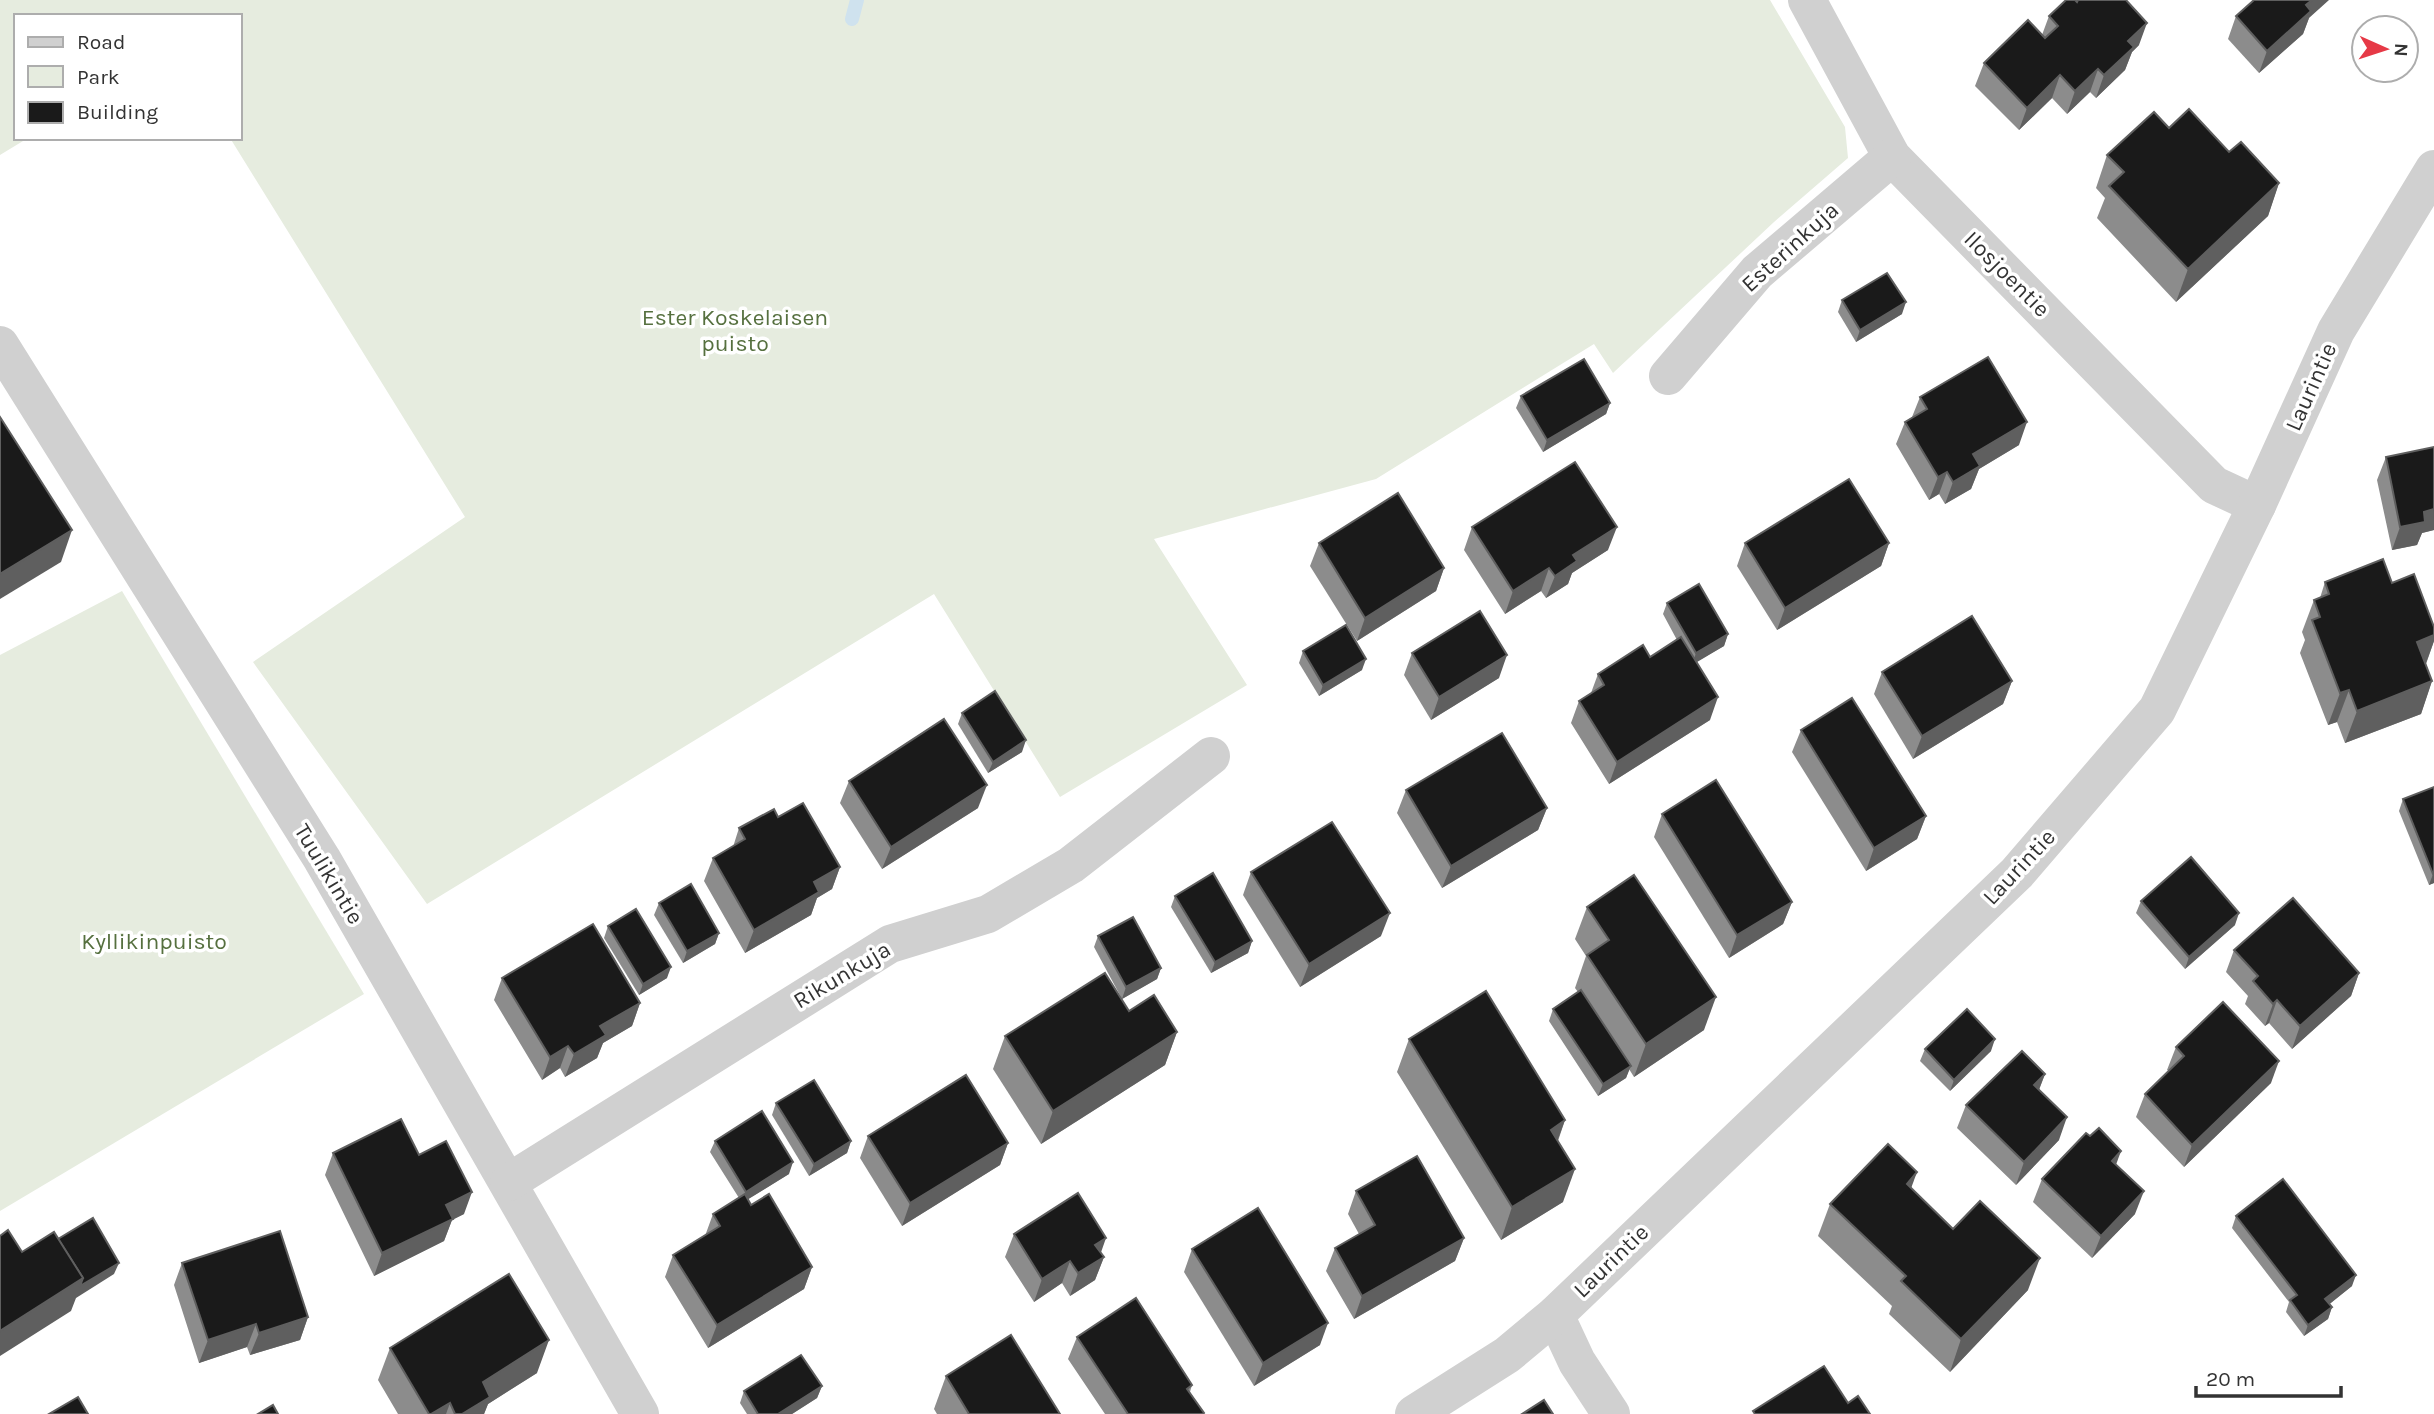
<svg xmlns="http://www.w3.org/2000/svg" width="2434" height="1414" font-family="Karla,sans-serif">
<style>
.green{fill:#e6ecdf}
.lines{fill:none;stroke-linecap:round;stroke-linejoin:round}
.stream{stroke:#cfe2ee;stroke-width:14}
.minor{stroke:#d0d0d0;stroke-width:38}
.wall{fill:#8c8c8c}
.shaded-wall{fill:#5f5f5f}
.building{fill:#1a1a1a;stroke:#5f5f5f;stroke-width:2}
.labels{text-anchor:middle;dominant-baseline:central;stroke-width:7;stroke-linejoin:round;paint-order:stroke}
.street-label{font-size:23px;fill:#333;stroke:#fff}
.park-label{font-size:23px;fill:#56703f;stroke:#fff}
</style>
<rect width="100%" height="100%" fill="#fff"/>
<g class="green">
<polygon points="0,0 1770,0 1845,127 1848,158 1774,222 1613,373 1594,344 1376,479 1154,539 1247,685 1060,797 934,594 427,904 253,662 465,517 230,138 240,138 240,16 16,16 16,138 28,138 0,155"/>
<polygon points="122,591 364,994 0,1211 0,655"/>
</g>
<g class="lines">
<polyline class="stream" points="852,19 857,0"/>
<g class="minor">
<polyline points="1807,0 1892,157 2214,485 2257,505"/>
<polyline points="0,345 322,859 640,1414"/>
<polyline points="1668,376 1757,272 1892,157"/>
<polyline points="509,1182 890,944 988,914 1071,865 1211,756"/>
<polyline points="1555,1315 1577,1362 1611,1414"/>
<polyline points="1414,1414 1507,1355 1555,1315 2017,873 2157,710 2257,505 2336,331 2434,169"/>
</g>
</g>
<g class="wall">
<polygon points="2077,2 2139,45 2132,52 2125,70 2096,98 2090,92 2067,114 2052,98 2019,130 1975,86 1984,63 2042,35 2049,16"/>
<polygon points="2236,16 2309,18 2303,34 2259,73 2228,39"/>
<polygon points="2169,128 2229,152 2279,183 2268,216 2176,302 2097,218 2105,198 2096,188 2107,155"/>
<polygon points="1842,300 1902,314 1856,342 1838,312"/>
<polygon points="1521,396 1610,403 1606,414 1543,452 1516,408"/>
<polygon points="1920,397 2019,445 1979,469 1971,489 1945,504 1939,494 1929,500 1896,444 1905,422 1912,417"/>
<polygon points="2434,447 2434,530 2422,533 2417,545 2392,550 2377,480 2386,457"/>
<polygon points="1472,527 1608,550 1572,573 1568,584 1546,598 1541,591 1505,614 1464,550"/>
<polygon points="1319,543 1444,568 1436,591 1357,641 1310,566"/>
<polygon points="1745,543 1889,543 1881,566 1777,630 1737,566"/>
<polygon points="2325,582 2392,583 2434,627 2434,641 2426,664 2432,681 2421,714 2345,743 2337,722 2328,725 2300,653 2305,640 2302,632 2314,600 2320,598"/>
<polygon points="1667,603 1728,634 1724,646 1696,662 1710,720 1609,784 1571,723 1579,701 1591,693 1598,674 1650,657 1677,640 1663,614"/>
<polygon points="1303,651 1362,670 1319,696 1299,663"/>
<polygon points="1412,653 1499,678 1431,720 1404,675"/>
<polygon points="1882,672 2012,681 2003,704 1913,759 1874,694"/>
<polygon points="962,713 1022,752 988,773 958,724"/>
<polygon points="1801,730 1926,816 1917,839 1866,871 1792,752"/>
<polygon points="849,781 978,808 882,869 840,803"/>
<polygon points="2434,787 2434,883 2429,885 2399,811 2403,799"/>
<polygon points="1406,790 1547,808 1538,830 1442,888 1397,813"/>
<polygon points="1662,814 1792,902 1783,924 1729,958 1654,837"/>
<polygon points="739,828 840,867 832,889 817,898 811,915 745,953 704,881 713,858 733,847"/>
<polygon points="1251,872 1381,936 1300,987 1243,895"/>
<polygon points="1175,896 1252,941 1248,953 1211,973 1171,907"/>
<polygon points="2141,901 2235,925 2185,969 2136,913"/>
<polygon points="659,903 719,933 715,944 683,963 654,915"/>
<polygon points="1587,907 1704,1030 1634,1077 1629,1069 1626,1078 1598,1096 1549,1021 1553,1009 1578,992 1575,988 1586,956 1575,939"/>
<polygon points="608,926 667,978 639,995 604,938"/>
<polygon points="1098,936 1161,968 1157,979 1122,999 1094,947"/>
<polygon points="2234,950 2359,973 2351,996 2292,1049 2269,1023 2265,1026 2245,1004 2248,996 2226,972"/>
<polygon points="502,978 640,1003 632,1026 603,1043 597,1058 565,1077 560,1068 542,1080 494,1000"/>
<polygon points="1129,1011 1177,1032 1165,1065 1041,1144 993,1069 1005,1036"/>
<polygon points="1409,1039 1565,1120 1558,1141 1563,1202 1501,1240 1397,1072"/>
<polygon points="2176,1047 2271,1083 2184,1167 2136,1117 2145,1094 2169,1071 2167,1070"/>
<polygon points="1925,1049 1991,1051 1950,1091 1920,1061"/>
<polygon points="2045,1074 2039,1090 2059,1140 2016,1185 1957,1128 1966,1105"/>
<polygon points="776,1103 851,1141 847,1153 809,1176 772,1115"/>
<polygon points="868,1136 1008,1143 1000,1165 902,1226 860,1158"/>
<polygon points="715,1141 789,1174 748,1199 751,1205 812,1267 804,1289 708,1348 665,1277 673,1255 705,1236 713,1214 739,1198 710,1152"/>
<polygon points="333,1153 419,1155 464,1214 452,1220 444,1241 374,1276 325,1175"/>
<polygon points="2116,1165 2135,1214 2092,1258 2033,1202 2042,1179"/>
<polygon points="1911,1188 1953,1229 2028,1290 1950,1372 1889,1314 1892,1306 1818,1236 1830,1204"/>
<polygon points="1356,1191 1464,1238 1455,1261 1354,1319 1326,1271 1335,1248 1359,1234 1348,1214"/>
<polygon points="2236,1216 2352,1286 2329,1304 2332,1307 2328,1319 2304,1336 2286,1312 2289,1302 2232,1228"/>
<polygon points="1014,1234 1101,1253 1104,1257 1095,1280 1070,1296 1062,1283 1034,1302 1005,1257"/>
<polygon points="1192,1249 1320,1345 1254,1386 1184,1272"/>
<polygon points="182,1263 308,1317 300,1340 250,1355 247,1347 199,1363 174,1285"/>
<polygon points="1077,1337 1192,1385 1190,1392 1204,1414 1105,1414 1068,1359"/>
<polygon points="390,1348 537,1373 488,1404 484,1414 398,1414 378,1380"/>
<polygon points="946,1376 1060,1414 937,1414 934,1409"/>
<polygon points="822,1386 817,1398 792,1414 747,1414 740,1403 744,1391"/>
</g>
<g class="shaded-wall">
<polygon points="2312,0 2329,0 2309,18 2303,34 2259,73 2267,51 2306,5"/>
<polygon points="2147,23 2139,45 2132,52 2125,70 2096,98 2104,75 2128,41"/>
<polygon points="2098,69 2090,92 2067,114 2075,91"/>
<polygon points="2060,75 2052,98 2019,130 2027,108"/>
<polygon points="2279,183 2268,216 2176,302 2188,269"/>
<polygon points="1906,302 1902,314 1856,342 1860,330"/>
<polygon points="1610,403 1606,414 1543,452 1547,440"/>
<polygon points="2027,422 2019,445 1979,469 1971,489 1945,504 1953,482 1973,454"/>
<polygon points="1947,472 1939,494 1929,500 1938,477"/>
<polygon points="2434,509 2434,530 2422,533 2417,545 2392,550 2400,527 2424,512"/>
<polygon points="1617,527 1608,550 1572,573 1568,584 1546,598 1555,576 1573,555"/>
<polygon points="72,530 61,562 0,599 0,574"/>
<polygon points="1889,543 1881,566 1777,630 1785,608"/>
<polygon points="1444,568 1436,591 1357,641 1365,618"/>
<polygon points="1549,568 1541,591 1505,614 1513,591"/>
<polygon points="1728,634 1724,646 1692,665 1696,653"/>
<polygon points="2434,635 2434,641 2425,666 2417,642"/>
<polygon points="1507,655 1499,678 1431,720 1439,697"/>
<polygon points="1366,659 1362,670 1319,696 1323,685"/>
<polygon points="2012,681 2003,704 1913,759 1922,736"/>
<polygon points="2432,681 2421,714 2345,743 2357,711"/>
<polygon points="2349,690 2337,722 2328,725 2340,693"/>
<polygon points="1718,697 1710,720 1609,784 1617,762"/>
<polygon points="1026,740 1022,752 988,773 993,762"/>
<polygon points="987,785 978,808 882,869 891,847"/>
<polygon points="1547,808 1538,830 1442,888 1451,866"/>
<polygon points="1926,816 1917,839 1866,871 1874,848"/>
<polygon points="840,867 832,889 817,898 811,915 745,953 754,930 814,882"/>
<polygon points="2434,873 2434,883 2429,885 2433,874"/>
<polygon points="1792,902 1783,924 1729,958 1737,935"/>
<polygon points="1390,913 1381,936 1300,987 1309,964"/>
<polygon points="2239,913 2235,925 2185,969 2189,957"/>
<polygon points="719,933 715,944 683,963 687,951"/>
<polygon points="1252,941 1248,953 1211,973 1215,962"/>
<polygon points="671,967 667,978 639,995 643,984"/>
<polygon points="1161,968 1157,979 1122,999 1126,987"/>
<polygon points="2359,973 2351,996 2292,1049 2300,1026"/>
<polygon points="1716,997 1704,1030 1634,1077 1646,1044"/>
<polygon points="2277,1000 2269,1023 2265,1026 2273,1004"/>
<polygon points="640,1003 632,1026 603,1043 597,1058 565,1077 574,1054 600,1026"/>
<polygon points="1177,1032 1165,1065 1041,1144 1053,1111"/>
<polygon points="1995,1039 1991,1051 1950,1091 1954,1080"/>
<polygon points="568,1046 560,1068 542,1080 550,1057"/>
<polygon points="2279,1061 2271,1083 2184,1167 2192,1145"/>
<polygon points="1631,1066 1626,1078 1598,1096 1603,1084"/>
<polygon points="2045,1074 2036,1097 2034,1085"/>
<polygon points="2067,1117 2059,1140 2016,1185 2024,1162"/>
<polygon points="1565,1120 1553,1153 1551,1130"/>
<polygon points="851,1141 847,1153 809,1176 814,1164"/>
<polygon points="1008,1143 1000,1165 902,1226 910,1203"/>
<polygon points="2121,1151 2113,1173 2112,1161"/>
<polygon points="793,1162 789,1174 742,1203 746,1192"/>
<polygon points="1575,1169 1563,1202 1501,1240 1512,1207"/>
<polygon points="1917,1172 1905,1205 1907,1184"/>
<polygon points="2144,1191 2135,1214 2092,1258 2101,1236"/>
<polygon points="472,1192 464,1214 452,1220 444,1241 374,1276 382,1253 446,1205"/>
<polygon points="1106,1238 1098,1261 1095,1245"/>
<polygon points="1464,1238 1455,1261 1354,1319 1362,1296"/>
<polygon points="1104,1257 1095,1280 1070,1296 1078,1273"/>
<polygon points="2040,1258 2028,1290 1950,1372 1961,1339"/>
<polygon points="1070,1261 1062,1283 1034,1302 1042,1279"/>
<polygon points="119,1263 114,1274 76,1298 71,1311 0,1356 0,1331 83,1278"/>
<polygon points="812,1267 804,1289 708,1348 717,1325"/>
<polygon points="2356,1275 2352,1286 2321,1311 2325,1299"/>
<polygon points="2332,1307 2328,1319 2304,1336 2308,1325"/>
<polygon points="308,1317 300,1340 250,1355 259,1333"/>
<polygon points="1328,1323 1320,1345 1254,1386 1263,1363"/>
<polygon points="256,1324 247,1347 199,1363 208,1340"/>
<polygon points="549,1340 537,1373 488,1404 484,1414 462,1414 483,1382"/>
<polygon points="822,1386 817,1398 792,1414 778,1414"/>
<polygon points="450,1403 446,1414 431,1414"/>
</g>
<g class="building">
<polygon points="2066,0 2075,0 2077,2 2078,0 2126,0 2147,23 2128,41 2134,47 2104,75 2098,69 2075,91 2060,75 2027,108 1984,63 2028,20 2045,38 2058,26 2049,16"/>
<polygon points="2254,0 2312,0 2306,5 2311,11 2267,51 2236,16"/>
<polygon points="2189,109 2229,152 2241,142 2279,183 2188,269 2109,186 2124,172 2107,155 2154,112 2169,128"/>
<polygon points="1887,273 1906,302 1860,330 1842,300"/>
<polygon points="1988,357 2027,422 1973,454 1980,466 1953,482 1947,472 1938,477 1905,422 1927,409 1920,397"/>
<polygon points="1584,359 1610,403 1547,440 1521,396"/>
<polygon points="0,417 72,530 0,574"/>
<polygon points="2434,447 2434,509 2424,512 2425,522 2400,527 2386,457"/>
<polygon points="1575,462 1617,527 1573,555 1577,561 1555,576 1549,568 1513,591 1472,527"/>
<polygon points="1849,479 1889,543 1785,608 1745,543"/>
<polygon points="1398,493 1444,568 1365,618 1319,543"/>
<polygon points="2383,559 2392,583 2414,574 2434,627 2434,635 2417,642 2432,681 2357,711 2349,690 2340,693 2312,620 2320,617 2314,600 2329,594 2325,582"/>
<polygon points="1699,584 1728,634 1696,653 1667,603"/>
<polygon points="1480,611 1507,655 1439,697 1412,653"/>
<polygon points="1972,616 2012,681 1922,736 1882,672"/>
<polygon points="1346,625 1366,659 1323,685 1303,651"/>
<polygon points="1681,637 1718,697 1617,762 1579,701 1604,685 1598,674 1643,645 1650,657"/>
<polygon points="995,691 1026,740 993,762 962,713"/>
<polygon points="1852,698 1926,816 1874,848 1801,730"/>
<polygon points="944,719 987,785 891,847 849,781"/>
<polygon points="1502,733 1547,808 1451,866 1406,790"/>
<polygon points="1716,780 1792,902 1737,935 1662,814"/>
<polygon points="2434,787 2434,873 2433,874 2403,799"/>
<polygon points="803,803 840,867 814,882 819,892 754,930 713,858 745,839 739,828 774,809 778,817"/>
<polygon points="1332,822 1390,913 1309,964 1251,872"/>
<polygon points="2191,857 2239,913 2189,957 2141,901"/>
<polygon points="1213,873 1252,941 1215,962 1175,896"/>
<polygon points="1634,875 1716,997 1646,1044 1587,955 1609,940 1587,907"/>
<polygon points="691,884 719,933 687,951 659,903"/>
<polygon points="2293,898 2359,973 2300,1026 2277,1000 2273,1004 2253,981 2258,976 2234,950"/>
<polygon points="636,909 671,967 643,984 608,926"/>
<polygon points="1133,917 1161,968 1126,987 1098,936"/>
<polygon points="593,924 640,1003 600,1026 606,1035 574,1054 568,1046 550,1057 502,978"/>
<polygon points="1105,973 1129,1011 1154,995 1177,1032 1053,1111 1005,1036"/>
<polygon points="1581,990 1631,1066 1603,1084 1553,1009"/>
<polygon points="1486,991 1565,1120 1551,1130 1575,1169 1512,1207 1409,1039"/>
<polygon points="2223,1002 2279,1061 2192,1145 2145,1094 2184,1056 2176,1047"/>
<polygon points="1967,1009 1995,1039 1954,1080 1925,1049"/>
<polygon points="2022,1051 2045,1074 2034,1085 2067,1117 2024,1162 1966,1105"/>
<polygon points="966,1075 1008,1143 910,1203 868,1136"/>
<polygon points="814,1080 851,1141 814,1164 776,1103"/>
<polygon points="762,1111 793,1162 746,1192 715,1141"/>
<polygon points="401,1119 419,1155 446,1141 472,1192 446,1205 453,1219 382,1253 333,1153"/>
<polygon points="2099,1128 2121,1151 2112,1161 2144,1191 2101,1236 2042,1179 2086,1133 2090,1136"/>
<polygon points="1888,1144 1917,1172 1907,1184 1953,1229 1980,1201 2040,1258 1961,1339 1901,1281 1906,1276 1830,1204"/>
<polygon points="1417,1156 1464,1238 1362,1296 1335,1248 1375,1225 1356,1191"/>
<polygon points="2283,1179 2356,1275 2325,1299 2332,1307 2308,1325 2290,1300 2297,1295 2236,1216"/>
<polygon points="1078,1193 1106,1238 1095,1245 1104,1257 1078,1273 1070,1261 1042,1279 1014,1234"/>
<polygon points="745,1194 751,1205 769,1194 812,1267 717,1325 673,1255 720,1226 713,1214"/>
<polygon points="1258,1208 1328,1323 1263,1363 1192,1249"/>
<polygon points="93,1218 119,1263 80,1286 83,1278 58,1239"/>
<polygon points="8,1230 22,1252 54,1232 83,1278 0,1331 0,1236"/>
<polygon points="280,1231 308,1317 259,1333 256,1324 208,1340 182,1263"/>
<polygon points="509,1274 549,1340 483,1382 490,1397 462,1414 455,1414 450,1403 431,1414 429,1414 390,1348"/>
<polygon points="1136,1298 1192,1385 1187,1389 1204,1413 1203,1414 1128,1414 1077,1337"/>
<polygon points="1011,1335 1060,1414 969,1414 946,1376"/>
<polygon points="801,1355 822,1386 778,1414 758,1414 744,1391"/>
<polygon points="1824,1366 1848,1403 1858,1396 1870,1414 1755,1414 1753,1411"/>
<polygon points="78,1397 88,1414 49,1414"/>
<polygon points="1544,1400 1553,1414 1522,1414"/>
<polygon points="273,1405 278,1414 258,1414"/>
</g>
<g class="labels">
<g class="street-label">
<text transform="translate(1790 247) rotate(-42)">Esterinkuja</text>
<text transform="translate(2007 274) rotate(45)">Ilosjoentie</text>
<text transform="translate(2311 387) rotate(-66)">Laurintie</text>
<text transform="translate(2019 867) rotate(-47)">Laurintie</text>
<text transform="translate(329 874) rotate(59)">Tuulikintie</text>
<text transform="translate(842 975) rotate(-31)">Rikunkuja</text>
<text transform="translate(1611 1261) rotate(-44)">Laurintie</text>
</g>
<g class="park-label">
<text x="735" y="317">Ester Koskelaisen<tspan x="735" dy="26">puisto</tspan></text>
<text x="154" y="941">Kyllikinpuisto</text>
</g>
</g>
<rect x="14" y="14" width="228" height="126" fill="#ffffff" stroke="#adadad" stroke-width="2"/>
<rect x="28" y="37" width="35" height="10" fill="#d0d0d0" stroke="#adadad" stroke-width="2"/>
<text x="77" y="49" font-size="21" fill="#333333">Road</text>
<rect x="28" y="66" width="35" height="21" fill="#e6ecdf" stroke="#adadad" stroke-width="2"/>
<text x="77" y="84" font-size="21" fill="#333333">Park</text>
<rect x="28" y="102" width="35" height="21" fill="#1a1a1a" stroke="#adadad" stroke-width="2"/>
<text x="77" y="119" font-size="21" fill="#333333">Building</text>
<g transform="translate(2385 49) rotate(93)"><circle r="33" fill="#ffffff" stroke="#adadad" stroke-width="2"/>
<path d="M0-5L12 26L0 18L-12 26Z" fill="#e63946"/>
<text y="-10" font-size="19" font-weight="bold" text-anchor="middle" fill="#333333">N</text>
</g>
<path d="M2196 1386v10h145v-10" fill="none" stroke="#333333" stroke-width="3.5"/>
<text x="2206" y="1386" font-size="21" fill="#333333" stroke="#ffffff" stroke-width="5" paint-order="stroke">20 m</text>
</svg>
